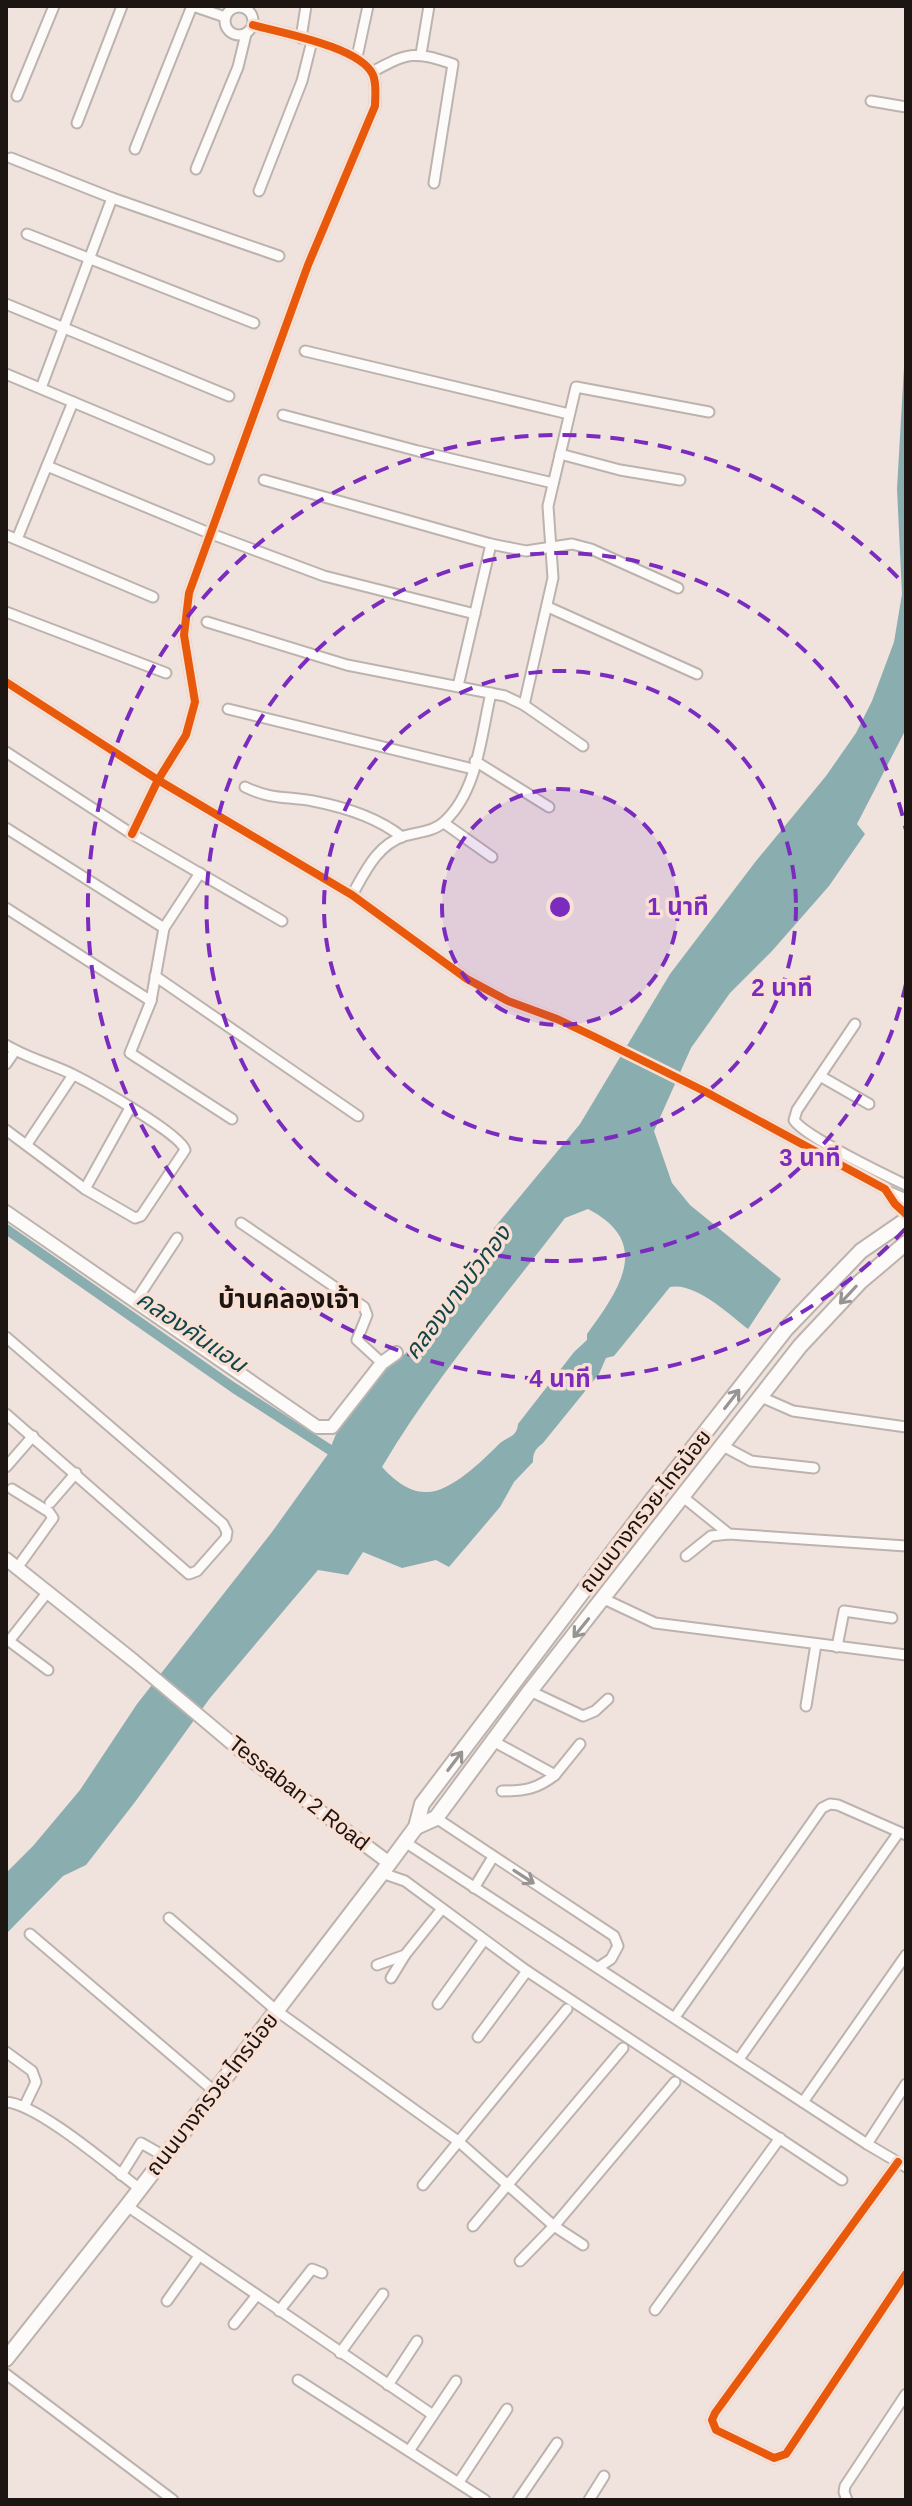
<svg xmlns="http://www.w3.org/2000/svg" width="912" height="2506" font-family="Arial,'Noto Sans Thai',sans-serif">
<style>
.water{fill:#8aadaf;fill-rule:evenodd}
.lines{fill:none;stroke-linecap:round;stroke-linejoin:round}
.canal{stroke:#8aadaf;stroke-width:10}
.minor-casing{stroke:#bcb3ae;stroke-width:13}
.tertiary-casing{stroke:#bcb3ae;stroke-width:16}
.secondary-casing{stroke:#bcb3ae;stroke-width:18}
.minor{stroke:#fdfbfa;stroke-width:9}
.tertiary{stroke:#fdfbfa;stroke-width:12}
.secondary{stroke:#fdfbfa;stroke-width:14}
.cycleway-casing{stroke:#f8e0d5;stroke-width:13}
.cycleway{stroke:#e8590c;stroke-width:8}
.oneway{stroke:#989491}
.ring{fill:none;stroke:#7b2cbf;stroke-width:4;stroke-dasharray:14 10}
.labels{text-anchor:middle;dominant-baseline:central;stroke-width:7;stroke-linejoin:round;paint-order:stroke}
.street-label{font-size:22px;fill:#1d1511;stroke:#f8e0d5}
.water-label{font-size:24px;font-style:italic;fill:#104549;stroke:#f8e0d5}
.quarter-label{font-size:26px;font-weight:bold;fill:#1d1511;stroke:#f8e0d5}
.centre{fill:#7b2cbf;stroke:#f8e0d5;stroke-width:4}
.ring-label{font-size:24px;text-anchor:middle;font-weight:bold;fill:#7b2cbf;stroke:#f8e0d5;stroke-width:7;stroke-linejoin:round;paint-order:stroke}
</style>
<rect width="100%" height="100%" fill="#f0e3dd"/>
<path class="water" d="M 906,332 L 906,729 L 857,824 L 865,834 L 829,886 L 772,951 L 730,993 L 691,1048 L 654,1131 L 672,1183 L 690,1205 L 781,1279 L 748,1329 C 729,1314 695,1282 670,1287 L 614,1356 L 606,1358 L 599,1374 L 543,1443 C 535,1449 533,1453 533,1462 L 514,1482 L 500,1507 L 449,1567 L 436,1560 L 402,1568 L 363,1552 L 348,1575 L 318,1570 L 210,1698 L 135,1802 L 86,1865 L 63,1876 L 6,1934 L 6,1873 L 33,1846 L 80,1790 L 137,1704 L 272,1532 L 328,1454 L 340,1424 L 389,1364 L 405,1354 L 467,1285 L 485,1260 L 494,1228 L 580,1124 L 670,974 L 756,861 L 826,776 L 856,733 L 872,701 L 894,642 L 902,594 L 897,489 ZM 588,1209 C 654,1243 618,1291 587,1334 L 587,1340 L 574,1352 L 518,1424 C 517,1438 507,1436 498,1445 C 483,1460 449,1494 425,1492 C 408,1492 392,1478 382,1467 C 434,1379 503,1299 565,1218 Z"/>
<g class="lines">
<polyline class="canal" points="6,1229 234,1388 338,1455"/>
<g class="minor-casing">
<g id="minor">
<polyline points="193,6 225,17"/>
<circle cx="239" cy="21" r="14"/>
<polyline points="301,38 306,6"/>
<polyline points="421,54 429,6"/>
<polyline points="357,57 368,6"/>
<path d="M 372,72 C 409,52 413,51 453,64 L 434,183"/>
<polyline points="17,96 54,6"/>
<polyline points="871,101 906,107"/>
<polyline points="77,123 122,6"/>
<polyline points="135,149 192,6"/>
<polyline points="11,158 112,198 279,256"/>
<polyline points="196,169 238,67 246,34"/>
<polyline points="259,191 302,81 312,41"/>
<polyline points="27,234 254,323"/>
<polyline points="6,304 229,396"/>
<polyline points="305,351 569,414"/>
<polyline points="6,374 209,459"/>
<polyline points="41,388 112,198"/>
<polyline points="283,415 418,451 553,483"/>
<polyline points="560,454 620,470 680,480"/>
<polyline points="47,466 209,533 324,576 475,614"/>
<polyline points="264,480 491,544 526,551 572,544 591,549 678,588"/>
<polyline points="6,535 153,597"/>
<polyline points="17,539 73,402"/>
<polyline points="548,607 697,674"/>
<polyline points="6,612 166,673"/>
<polyline points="207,622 347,665 505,696 524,705 583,746"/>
<polyline points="6,682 158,780 352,895 467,979 508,1001 557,1019 595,1037 704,1091 885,1189 895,1204 906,1214"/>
<polyline points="458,686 491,544"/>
<polyline points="524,705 553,578 548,506 576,387 709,412"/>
<polyline points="228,709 473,769"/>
<polyline points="6,752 132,834 282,921"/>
<polyline points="475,761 549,807"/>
<path d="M 245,787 C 272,800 285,796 313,801 C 344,807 377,817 402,837"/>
<polyline points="444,823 492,857"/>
<polyline points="6,828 164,928"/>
<path d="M 132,834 L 158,780 L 186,735 L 195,702 L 184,635 L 189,593 L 308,265 L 375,106 C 375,96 377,85 373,75 C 361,47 282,33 253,25"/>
<polyline points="200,873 164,928 151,1001 130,1053 232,1119"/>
<path d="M 352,895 C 365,872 377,845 404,836 C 418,832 434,832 445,821 C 478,790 481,735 491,693"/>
<polyline points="6,908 151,1001"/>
<polyline points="155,976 358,1116"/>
<path d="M 855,1024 L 797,1110 L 794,1120 C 804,1136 885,1175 906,1185"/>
<path d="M 6,1045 C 27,1058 52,1064 74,1075 C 94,1085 181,1134 185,1150 L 141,1216 L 135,1218 L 85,1189 L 6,1130"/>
<polyline points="6,1064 15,1051"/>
<polyline points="820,1076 869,1104"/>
<polyline points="27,1144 73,1075"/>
<polyline points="85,1189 130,1108"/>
<polyline points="887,1191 906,1199"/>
<polyline points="241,1223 364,1307 367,1315 357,1340 382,1363"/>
<polyline points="135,1302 177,1238"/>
<polyline points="6,1337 223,1524 227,1532 226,1538 197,1571 189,1574 6,1414"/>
<polyline points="761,1397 793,1411 906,1427"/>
<polyline points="721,1445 751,1461 814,1468"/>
<polyline points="6,1467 33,1436"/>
<polyline points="12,1489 49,1512 53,1518 17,1568"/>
<polyline points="683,1497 729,1534 906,1546"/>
<polyline points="50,1503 76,1473"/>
<polyline points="686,1556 711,1536 729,1534"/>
<polyline points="47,1593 9,1641 48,1670"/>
<polyline points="604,1599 655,1623 906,1655"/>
<polyline points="837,1647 844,1611 892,1618"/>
<polyline points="530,1691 583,1716 595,1711 608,1699"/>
<polyline points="806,1706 816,1644"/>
<polyline points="493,1741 555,1775 580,1744"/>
<path d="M 502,1791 C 525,1791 537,1789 555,1775"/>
<polyline points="436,1818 614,1936 618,1946 611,1959 599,1967"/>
<polyline points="405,1842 867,2144 906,2167"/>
<polyline points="382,1873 405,1881 527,1971 842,2180"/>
<polyline points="474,1888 493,1857"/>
<polyline points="169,1918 277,2011 458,2141 554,2226 583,2245"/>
<polyline points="30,1934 214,2091"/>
<polyline points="377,1965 405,1955 441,1910"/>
<polyline points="391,1978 405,1955"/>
<polyline points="438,2004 484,1940"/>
<polyline points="675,2017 822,1808 830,1804 838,1805 906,1835"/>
<polyline points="478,2037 527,1971"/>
<polyline points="6,2052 32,2071 36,2082 24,2107"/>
<polyline points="739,2059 899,1832"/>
<path d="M 6,2102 C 38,2104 112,2168 140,2189"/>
<polyline points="803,2102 906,1955"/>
<polyline points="867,2144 906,2084"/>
<polyline points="898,2162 715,2413 712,2420 716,2430 774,2458 786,2454 906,2274"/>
<polyline points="121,2175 141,2143 164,2156"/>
<polyline points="423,2185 567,2009"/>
<polyline points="127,2206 433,2415"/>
<polyline points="473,2226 623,2048"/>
<polyline points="520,2261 554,2226 675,2082"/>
<polyline points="167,2301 199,2256"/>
<polyline points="655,2310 780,2138"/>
<polyline points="279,2311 312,2269 322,2273"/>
<polyline points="234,2324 257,2295"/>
<polyline points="340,2353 383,2294"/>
<polyline points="6,2374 173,2500"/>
<polyline points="298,2380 485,2500"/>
<polyline points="388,2385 417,2341"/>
<polyline points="409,2451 456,2381"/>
<polyline points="459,2482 507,2409"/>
<polyline points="518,2500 557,2443"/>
<polyline points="589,2500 604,2476"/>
<polyline points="847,2500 844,2492 845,2486 906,2394"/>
</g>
</g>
<g class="tertiary-casing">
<g id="tertiary">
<polyline points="6,1212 317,1427 332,1427 382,1363 396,1353"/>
<polyline points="6,1559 134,1661 254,1762 388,1862"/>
</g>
</g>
<g class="secondary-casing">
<g id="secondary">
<polyline points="416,1827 436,1818 530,1691 800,1346 860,1282 906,1243"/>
<polyline points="6,2359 127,2206 382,1873 416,1827 422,1804 653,1499 786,1329 861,1251 906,1220"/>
</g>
</g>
<use href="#minor" class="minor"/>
<use href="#tertiary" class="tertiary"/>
<use href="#secondary" class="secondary"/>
<g class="cycleway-casing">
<g id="cycleway">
<polyline points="6,682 158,780 352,895 467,979 508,1001 557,1019 595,1037 704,1091 885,1189 895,1204 906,1214"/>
<path d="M 132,834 L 158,780 L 186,735 L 195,702 L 184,635 L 189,593 L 308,265 L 375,106 C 375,96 377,85 373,75 C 361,47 282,33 253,25"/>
<polyline points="898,2162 715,2413 712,2420 716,2430 774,2458 786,2454 906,2274"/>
</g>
</g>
<use href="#cycleway" class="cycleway"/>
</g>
<defs><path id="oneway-shaft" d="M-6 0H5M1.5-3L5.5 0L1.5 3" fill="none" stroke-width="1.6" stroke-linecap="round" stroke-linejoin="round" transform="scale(2)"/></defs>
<g class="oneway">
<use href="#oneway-shaft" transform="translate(848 1295) rotate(133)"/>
<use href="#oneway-shaft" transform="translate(732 1399) rotate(-52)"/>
<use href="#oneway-shaft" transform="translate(581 1628) rotate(129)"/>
<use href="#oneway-shaft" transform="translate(455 1761) rotate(-53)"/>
<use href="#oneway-shaft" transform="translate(524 1877) rotate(33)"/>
</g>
<circle cx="560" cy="907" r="118" fill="#7b2cbf" fill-opacity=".12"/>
<g class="ring">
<circle cx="560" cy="907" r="118"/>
<circle cx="560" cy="907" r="236"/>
<path d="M906 984A354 354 0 1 1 906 830"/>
<path d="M905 1229A472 472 0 1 1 905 585"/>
</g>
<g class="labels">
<g class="street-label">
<text transform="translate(645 1511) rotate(-52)">ถนนบางกรวย-ไทรน้อย</text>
<text transform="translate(299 1793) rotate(38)">Tessaban 2 Road</text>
<text transform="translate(212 2094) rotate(-52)">ถนนบางกรวย-ไทรน้อย</text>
</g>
<g class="water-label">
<text transform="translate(457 1292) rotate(-53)">คลองบางบัวทอง</text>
<text transform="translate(192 1331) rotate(34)">คลองคันแอน</text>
</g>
<g class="quarter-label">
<text x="289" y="1299">บ้านคลองเจ้า</text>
</g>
</g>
<circle cx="560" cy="907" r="12" class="centre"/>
<g class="ring-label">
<text x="678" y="915">1 นาที</text>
<text x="782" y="996">2 นาที</text>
<text x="810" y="1166">3 นาที</text>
<text x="560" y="1387">4 นาที</text>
</g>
<rect width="912" height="2506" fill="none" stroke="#1d1511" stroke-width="16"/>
</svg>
